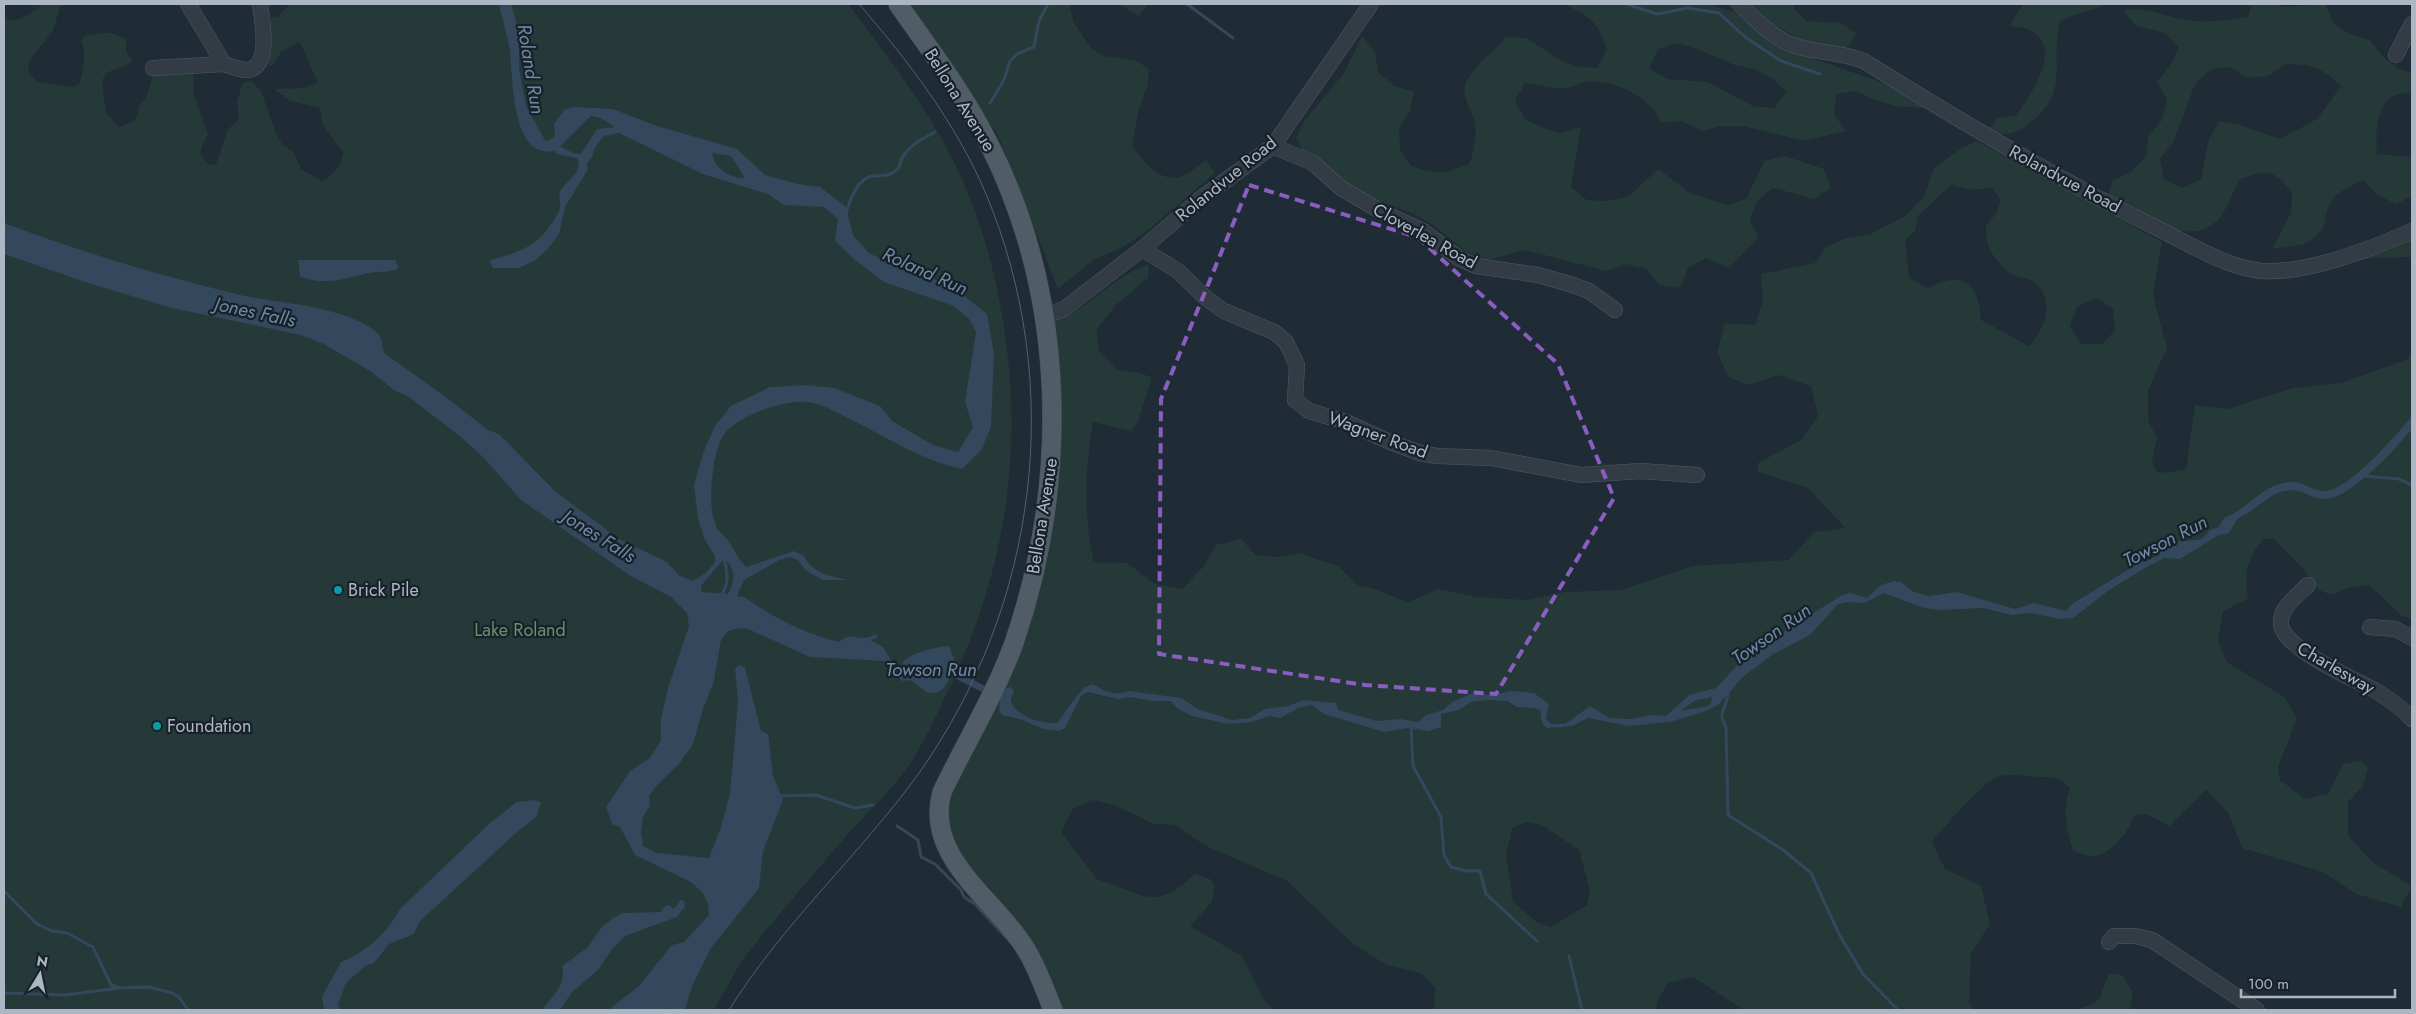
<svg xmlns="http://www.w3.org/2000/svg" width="2416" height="1014" font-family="Jost,sans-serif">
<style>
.green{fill:#243938;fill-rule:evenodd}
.water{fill:#33485c;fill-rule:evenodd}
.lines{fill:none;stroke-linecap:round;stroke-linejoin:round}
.stream{stroke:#33485c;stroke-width:3}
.minor-casing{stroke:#505a64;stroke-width:16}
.major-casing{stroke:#3c454f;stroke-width:20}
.minor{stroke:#333c45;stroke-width:15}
.major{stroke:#505c66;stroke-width:19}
.tram{stroke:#54616c;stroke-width:1}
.marked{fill:none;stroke:#8c5dc0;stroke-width:4;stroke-dasharray:10 6;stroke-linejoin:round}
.culture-dot{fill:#0f9aa8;stroke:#18212a;stroke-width:2}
.labels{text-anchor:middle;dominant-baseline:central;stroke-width:4.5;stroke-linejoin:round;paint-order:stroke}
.street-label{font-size:18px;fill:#acb7c3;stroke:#18212a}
.poi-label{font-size:18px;fill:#acb7c3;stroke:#18212a;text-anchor:start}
.park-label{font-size:18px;fill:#65926b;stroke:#18212a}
.water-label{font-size:19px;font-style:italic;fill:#6e8ba6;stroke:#18212a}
</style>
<rect width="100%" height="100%" fill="#1f2b35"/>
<g class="green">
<path d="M 42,4 L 61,4 L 53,31 L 30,60 L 28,72 L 38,82 L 74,87 L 79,84 C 83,73 87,52 81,41 L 84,36 C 99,33 113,30 126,40 L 126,52 L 133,61 C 123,70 108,66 102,81 L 106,113 L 119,127 C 129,123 140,121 138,107 L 146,99 L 154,70 L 190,61 L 194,74 L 193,92 L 208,134 L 201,149 L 201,156 L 210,165 L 216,164 L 228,129 L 237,121 L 239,115 L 237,103 L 242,84 L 247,81 L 253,82 L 261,91 L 277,136 L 283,145 L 294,152 L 301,169 L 322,181 C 335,175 341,165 343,152 L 323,125 L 320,108 L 289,101 L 274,89 L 304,88 L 318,82 C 311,69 306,52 299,42 L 281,52 L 271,67 L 267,62 L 271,17 L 277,17 L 290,4 L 848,4 C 885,53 923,102 951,156 C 977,207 994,264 1003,321 C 1024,451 1006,569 949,689 C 938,712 927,737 913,759 C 896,786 870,810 848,834 C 819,867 791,901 763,934 L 741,962 L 714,1010 L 4,1010 L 4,18 C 18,24 32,13 42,4 Z"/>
<path d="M 906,4 L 1069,4 L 1074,23 L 1091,48 L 1104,56 L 1135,60 L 1149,69 L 1148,84 L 1138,113 L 1132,145 C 1142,160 1161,185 1183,176 C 1191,172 1198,165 1206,160 L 1215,173 L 1146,232 L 1121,248 L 1093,260 L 1058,289 L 998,135 L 963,86 L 937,42 Z"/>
<polygon points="1120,4 1148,4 1139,16"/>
<path d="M 1564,4 L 1708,4 L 1734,12 L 1759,33 L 1794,52 L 1901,89 L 1936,109 L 1895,106 L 1875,100 L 1856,91 L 1836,94 L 1834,114 L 1846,131 L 1804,141 L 1743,126 L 1722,126 L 1702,131 L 1682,121 L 1661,123 C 1654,99 1611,77 1585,82 C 1579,83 1573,87 1567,88 C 1554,89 1538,85 1525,83 L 1515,101 L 1525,119 L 1543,128 L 1562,133 L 1581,127 L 1571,187 L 1587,200 L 1608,201 L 1628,197 L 1658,169 L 1690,193 L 1728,205 L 1747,198 L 1764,161 L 1785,156 L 1824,169 L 1831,188 L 1814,199 L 1773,188 L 1757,201 L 1750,219 L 1758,238 L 1729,268 L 1706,258 L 1688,268 L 1680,288 L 1659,285 L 1646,269 L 1626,264 L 1606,271 L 1525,250 L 1484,261 L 1466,252 L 1433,225 L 1415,214 L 1355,193 L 1305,156 L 1296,138 L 1305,120 L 1344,73 L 1362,36 L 1375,51 L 1378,72 L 1394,86 L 1414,91 L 1410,111 L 1399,128 L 1400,149 L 1411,166 C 1437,174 1446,175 1470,163 C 1474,150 1477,138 1475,124 C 1474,110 1458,96 1467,80 C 1476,63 1494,52 1506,37 L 1527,38 L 1561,61 L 1577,66 L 1597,68 L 1607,50 C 1598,21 1590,17 1564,4 ZM 1677,43 L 1697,49 L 1734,65 L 1754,69 L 1772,78 L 1786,92 L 1774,108 L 1753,106 L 1708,82 L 1667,79 L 1649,68 L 1658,49 Z"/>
<polygon points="1749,4 1795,4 1794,8 1806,21 1842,23 1856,34 1847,49 1811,44 1767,22"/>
<path d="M 2023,4 L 2105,4 C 2090,13 2076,12 2060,22 C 2049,64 2072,91 2029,124 C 2015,135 2004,136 1987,131 L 1998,118 L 2015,116 C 2039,86 2071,29 2009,26 Z"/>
<path d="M 2252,4 L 2278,4 L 2283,7 L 2325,4 L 2334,23 L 2351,35 L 2370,40 L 2383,57 L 2399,69 L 2412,72 L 2412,92 C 2406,93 2397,94 2392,97 C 2375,109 2376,136 2377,154 L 2412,157 L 2412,196 L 2396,204 L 2377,195 L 2363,180 C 2333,195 2329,196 2323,230 L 2305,244 L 2272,249 L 2291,213 L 2292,192 C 2273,169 2267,169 2239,180 C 2234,191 2229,204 2222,215 C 2194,254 2136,214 2107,197 L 2113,180 L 2132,171 L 2146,156 L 2148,136 L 2162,120 L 2167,100 L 2157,82 L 2170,66 L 2179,48 L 2165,33 L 2136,26 L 2123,10 C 2149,8 2157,14 2181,19 C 2202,23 2227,21 2248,17 ZM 2286,64 C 2312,64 2322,68 2341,86 L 2317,119 L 2280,139 L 2240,125 L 2219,121 L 2209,139 L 2201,179 L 2182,188 L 2164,179 L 2160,159 L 2173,143 L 2195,84 L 2210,70 L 2230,67 L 2248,78 L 2268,76 Z"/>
<path d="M 1977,141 L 2162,242 L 2153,295 L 2167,348 L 2148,391 L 2148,420 L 2157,438 L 2152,462 L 2158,473 L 2186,470 L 2195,405 L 2227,409 L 2293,388 L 2341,383 L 2408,359 L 2412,351 L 2412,618 L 2402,616 L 2369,585 L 2349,588 L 2331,595 L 2319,590 L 2303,569 L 2274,539 L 2264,539 C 2245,560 2245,573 2248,599 L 2223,611 L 2218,640 L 2227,662 L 2284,697 L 2297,718 L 2278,767 L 2280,780 L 2305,799 L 2328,794 L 2343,764 L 2361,761 L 2368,768 L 2363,786 L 2348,802 L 2348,836 L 2375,864 L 2412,886 L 2401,907 L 2356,894 L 2323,872 L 2242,848 L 2228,813 L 2206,790 L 2169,826 L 2146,814 L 2136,815 C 2130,821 2129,829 2124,835 C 2108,854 2095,863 2073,850 C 2066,830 2062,807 2070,788 C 2062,778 2051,777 2039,777 C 2026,776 2009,773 1997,777 C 1985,781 1941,830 1932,842 L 1945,869 L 1981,886 L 1990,924 L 1971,953 L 1969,1002 L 1973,1010 L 1744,1010 L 1693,977 L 1668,983 L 1657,1002 L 1656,1010 L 1434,1010 L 1435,988 L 1421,973 L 1387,965 L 1353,944 L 1287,881 L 1204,845 L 1176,825 L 1154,824 L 1114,805 L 1092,800 L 1073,809 L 1061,832 L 1097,879 L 1143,896 L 1157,897 L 1167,894 L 1177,889 L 1195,874 L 1210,879 L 1215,887 L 1212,902 L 1190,926 L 1242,956 L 1263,998 L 1274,1010 L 1060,1010 L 955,848 L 946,820 L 951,795 L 1032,606 L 1052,320 C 1059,318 1068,316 1074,312 C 1101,296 1117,275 1149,264 L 1148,278 L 1116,305 L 1097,329 L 1098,350 L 1118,370 L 1136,372 L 1152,377 L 1138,422 L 1131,431 L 1093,422 C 1085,467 1083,517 1094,562 L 1127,563 L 1155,584 L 1182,589 L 1203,567 L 1216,545 L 1241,539 L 1256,555 L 1276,557 L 1299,553 L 1338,566 L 1359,586 L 1371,588 L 1408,602 L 1438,589 L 1477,597 L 1527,600 L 1565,592 L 1621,590 L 1692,566 L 1789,560 L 1814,532 L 1845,528 L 1808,488 L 1758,472 L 1758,463 L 1801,440 L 1818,416 L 1811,386 L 1778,375 L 1748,385 L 1728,377 L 1717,352 L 1725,323 L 1755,325 L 1763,301 L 1761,274 L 1815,263 L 1825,248 L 1845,238 L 1870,234 L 1905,216 L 1924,196 L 1934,168 L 1962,148 ZM 1951,185 L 1971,190 L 1992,188 L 2001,200 L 1996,214 L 1986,225 C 1984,245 1993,258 2008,272 C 2014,278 2026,276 2033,282 C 2057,299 2045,328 2029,346 L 1981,320 C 1980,301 1975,277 1950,280 C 1940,282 1936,282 1929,289 L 1909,278 L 1905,240 L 1915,231 L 1918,216 ZM 2096,298 L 2113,309 L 2115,330 L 2102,344 L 2081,344 L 2070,326 L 2077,307 ZM 1527,822 L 1542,825 L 1579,850 L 1590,891 L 1587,905 L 1551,927 L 1536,922 L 1513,901 L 1506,856 L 1512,828 Z"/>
<polygon points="2412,238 2412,257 2376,258 2344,262"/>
<path d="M 2110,973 L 2122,975 L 2133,992 L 2130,1010 L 2075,1010 C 2111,999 2095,998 2110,973 Z"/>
</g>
<g class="water">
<path d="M 499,4 L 511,4 L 519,31 L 519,69 L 526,106 L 546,142 L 555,136 L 554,124 L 565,109 L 575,107 L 613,109 L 654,125 L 737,149 L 765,175 L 798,184 L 820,187 L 846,207 L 853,235 L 869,253 L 908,272 L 948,283 L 987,314 L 994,355 L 991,427 L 982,449 L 962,469 C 921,460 888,438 852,420 C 840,414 826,406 813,403 C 791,397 741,414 726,432 C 719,440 716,454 714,464 C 711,485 708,508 717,528 C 719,533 724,535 727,539 C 734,549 736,556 746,567 L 794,551 L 804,556 C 813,574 830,576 848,580 L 823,580 L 805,570 L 798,560 L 790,557 L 779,560 L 744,580 L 737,596 L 744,597 C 777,619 800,632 839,642 C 852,632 851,638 864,638 C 868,638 873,635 877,634 L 877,638 L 870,640 L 883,647 L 894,665 L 899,668 C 902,665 903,661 906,659 C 918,651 936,647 949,646 L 954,658 L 953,670 L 1002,694 L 1006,688 L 1011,687 L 1014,691 L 1011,699 C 1011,715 1044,725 1057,723 L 1083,688 L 1093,684 L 1103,690 L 1117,694 L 1129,691 L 1181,698 L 1198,709 L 1232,720 L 1250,718 L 1265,709 L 1288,706 L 1304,700 L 1336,703 L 1338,710 L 1377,721 L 1401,719 L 1418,722 L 1426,715 L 1443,710 L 1452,702 L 1471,694 L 1494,695 L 1510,691 L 1534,693 L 1549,704 L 1546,719 L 1551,724 L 1565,724 L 1590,706 L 1609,718 L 1632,719 L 1650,715 L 1666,716 L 1689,695 L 1716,688 L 1746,656 L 1842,595 L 1851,593 L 1867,598 L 1881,585 L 1894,581 L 1901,582 L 1914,592 L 1929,596 L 1957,592 L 2015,609 L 2034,603 L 2066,611 L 2072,604 L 2131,568 L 2131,559 L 2141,548 C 2159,541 2184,542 2202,539 L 2210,530 L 2219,527 L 2224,518 C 2244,511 2259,490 2279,484 C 2303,477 2307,490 2323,491 C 2347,493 2398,433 2412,416 L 2412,429 C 2396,448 2350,500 2324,499 C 2309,499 2304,487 2284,491 C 2268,494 2254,512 2238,518 L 2229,533 L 2219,535 L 2180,559 L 2164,558 L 2145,568 L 2109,590 L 2073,618 L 2061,619 L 2029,613 L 2012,615 L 1983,608 L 1940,610 L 1924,608 L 1884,593 L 1864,603 L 1848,602 L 1838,604 L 1810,635 L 1773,654 L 1743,677 L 1718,705 L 1703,712 L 1670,722 L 1629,726 L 1588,718 L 1572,726 L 1547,728 L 1542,723 L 1540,709 L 1517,707 L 1507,701 L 1487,700 L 1471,702 L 1458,710 L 1441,714 L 1441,727 L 1428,731 L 1408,728 L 1384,732 L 1324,714 L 1312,705 L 1298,708 L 1280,718 L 1269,716 L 1251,722 L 1228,724 L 1192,716 L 1178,709 L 1171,701 L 1152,701 L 1131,697 L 1118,699 L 1088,692 L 1081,696 L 1065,728 L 1059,731 L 1043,729 L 1023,720 L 1002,715 L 999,710 L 1000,701 L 950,676 C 945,688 943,693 928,693 L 910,680 L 902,681 L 884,661 L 810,657 L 748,629 L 739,628 L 728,631 L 721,640 L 714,681 L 703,709 L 693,744 L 679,764 L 657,785 L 649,796 L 650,806 L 643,817 L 641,833 L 643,846 L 656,853 L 709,858 L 721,827 L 730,794 L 738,702 L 735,669 L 740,665 L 745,668 L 761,731 L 768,734 L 773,776 L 783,800 L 763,851 L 759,888 L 711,948 L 692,986 L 685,1010 L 669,1010 L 668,1008 L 663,1010 L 608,1010 L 638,987 L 672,945 L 684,942 L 709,915 L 708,904 L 703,893 L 691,882 L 635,855 L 620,827 L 612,824 L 606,807 L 630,771 L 650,758 L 661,740 L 661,719 L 668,688 L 689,626 L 687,613 L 671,597 L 631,576 L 521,500 L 485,459 L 462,438 L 409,397 L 394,390 L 370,371 L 324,344 L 301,335 L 172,308 L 91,284 L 4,254 L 4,223 C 79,251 154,274 232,293 C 275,304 337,304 374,330 C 382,335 382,345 384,353 L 446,397 L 488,430 L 499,434 L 556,492 L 619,539 L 667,562 L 680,576 L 693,581 L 706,573 L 715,562 L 715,556 L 705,540 L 698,519 L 694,485 L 703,453 L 715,426 L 731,406 L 770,387 L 807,385 L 834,388 L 880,406 L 892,421 L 933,445 L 958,452 L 973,427 L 965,402 L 976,332 L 970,320 L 954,306 L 884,282 L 855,260 L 835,241 L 838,219 L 824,207 L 784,205 L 768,194 L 703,174 L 619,133 L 604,136 L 594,149 L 592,157 L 587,163 L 587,171 L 565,207 L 559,234 L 547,250 L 534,261 L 519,268 L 493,268 L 489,261 C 514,253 537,248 551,224 C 554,220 559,213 560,207 C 561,201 558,197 560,192 C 566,180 582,175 578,159 C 570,155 559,157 554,151 C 509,159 514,74 509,45 C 506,31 502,18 499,4 ZM 591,116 L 601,118 L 615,127 L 597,129 L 581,154 L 573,153 L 560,146 ZM 712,153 L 731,156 L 745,178 C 731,179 714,168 712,153 ZM 2151,551 L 2158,552 L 2160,555 L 2144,562 L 2135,562 L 2140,555 ZM 722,561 L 727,561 C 737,573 734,581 728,594 L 701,592 L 701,586 ZM 1712,697 L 1711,703 L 1708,706 L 1680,711 L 1696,700 Z"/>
<path d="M 395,260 L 399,268 C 390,273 379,271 369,273 C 346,278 323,287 300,276 L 298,260 Z"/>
<path d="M 534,800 L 541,803 L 536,817 L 516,833 L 419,922 L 414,934 L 389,944 L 374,963 L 365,966 L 346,983 L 338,1005 L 341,1010 L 324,1010 L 322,997 L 341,962 C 366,952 387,934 399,910 L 491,822 L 517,802 Z"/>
<path d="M 680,900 L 684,901 L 685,907 L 677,917 L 625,936 L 613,948 L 598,970 L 572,992 L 560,1010 L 542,1010 C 552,996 567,985 562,966 L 587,948 L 602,927 L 613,918 L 623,913 L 661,912 L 664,907 L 670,905 L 672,909 L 676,907 Z"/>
</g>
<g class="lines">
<g class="stream">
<polyline points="1187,4 1233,38"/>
<polyline points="1626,4 1657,14 1688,8 1719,13 1745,37 1781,61 1820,74"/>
<polyline points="990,103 1004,80 1010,61 1017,54 1034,47 1039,21 1048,4"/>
<path d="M 846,213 C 850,200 857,179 872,176 C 882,175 890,177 898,169 C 900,166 900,162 902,158 C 910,145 922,139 935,132"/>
<polyline points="2365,476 2399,479 2412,485"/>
<path d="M 720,596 C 730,586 727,571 724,557"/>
<path d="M 1728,691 C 1728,709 1716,710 1726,727 L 1728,815 L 1783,850 L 1811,873 L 1839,934 L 1863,974 L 1898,1010"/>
<polyline points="1411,725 1413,766 1441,817 1444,855 1451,867 1467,871 1480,871 1486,894 1537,941"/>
<polyline points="779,796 816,795 855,808 873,805"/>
<polyline points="897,826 918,840 921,857 935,864 961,890 964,897 975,904 1013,945"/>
<polyline points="4,891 37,924 52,931 67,933 93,947 111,985 119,988 149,987 172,993 179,997 188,1010"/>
<polyline points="1569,956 1582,1010"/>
<polyline points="4,993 66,995 119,988"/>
</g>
<g class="minor-casing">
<g id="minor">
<path d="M 188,4 L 224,64 C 231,66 240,70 247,70 C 272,67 262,20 260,4"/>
<path d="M 1739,4 C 1756,20 1775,41 1799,47 C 1821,53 1844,53 1864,61 C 1961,122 2059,180 2161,230 C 2190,245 2231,269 2263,271 C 2306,274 2373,248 2412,231"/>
<polyline points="2396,55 2412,24"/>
<polyline points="153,68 224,64"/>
<polyline points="1273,146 1313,163 1341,188 1380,211 1423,231 1460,259 1476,266 1538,275 1573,285 1589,291 1615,310"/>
<polyline points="1142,249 1178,271 1207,299 1224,311 1274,332 1286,342 1297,365 1295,400 1309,411 1346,422 1390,442 1420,453 1437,456 1491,458 1581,475 1641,471 1697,475"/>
<polyline points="1044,316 1064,309 1142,249 1200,199 1273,146 1371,4"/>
<path d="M 2308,585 C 2298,595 2282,606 2281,621 C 2278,647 2355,679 2376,691 C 2389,699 2402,708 2412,719"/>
<polyline points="2370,627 2395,629 2412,638"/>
<polyline points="2109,942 2114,936 2135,936 2152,940 2257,1010"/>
</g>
</g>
<g class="major-casing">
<path id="major" d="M 898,4 C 930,50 965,95 990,146 C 1067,300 1069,482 1014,643 C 995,695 966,742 942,792 C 925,852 984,892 1016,935 C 1033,956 1043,985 1053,1010"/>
</g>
<use href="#minor" class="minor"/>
<use href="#major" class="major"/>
<path class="tram" d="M 729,1010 C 783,923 860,855 919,773 C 1038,605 1066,385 986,194 C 956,123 909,62 859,4"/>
</g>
<path class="marked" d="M 1249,185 L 1417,237 L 1558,364 L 1614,498 L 1496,694 L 1365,685 L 1159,654 L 1161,399 Z"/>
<g class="culture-dot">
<circle cx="338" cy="590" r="5"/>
<circle cx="157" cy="726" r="5"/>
</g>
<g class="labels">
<g class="street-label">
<text transform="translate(960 100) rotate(58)">Bellona Avenue</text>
<text transform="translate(1226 179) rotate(-39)">Rolandvue Road</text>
<text transform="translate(2065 179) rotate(28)">Rolandvue Road</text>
<text transform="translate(1425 236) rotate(29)">Cloverlea Road</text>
<text transform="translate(1378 435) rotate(20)">Wagner Road</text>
<text transform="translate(1042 516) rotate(-81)">Bellona Avenue</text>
<text transform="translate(2336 668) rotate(30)">Charlesway</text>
</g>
<g class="poi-label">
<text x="348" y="590">Brick Pile</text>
<text x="167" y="726">Foundation</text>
</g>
<g class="park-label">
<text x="520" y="630">Lake Roland</text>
</g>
<g class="water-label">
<text transform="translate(531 69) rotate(81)">Roland Run</text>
<text transform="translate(925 271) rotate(24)">Roland Run</text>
<text transform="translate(255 312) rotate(12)">Jones Falls</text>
<text transform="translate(599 536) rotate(32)">Jones Falls</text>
<text transform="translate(2165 541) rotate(-27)">Towson Run</text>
<text transform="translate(1771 634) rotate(-35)">Towson Run</text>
<text x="931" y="669">Towson Run</text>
</g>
</g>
<rect width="2416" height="1014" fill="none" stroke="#acb7c3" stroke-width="10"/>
<g transform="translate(40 974) rotate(10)" stroke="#18212a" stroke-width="4" paint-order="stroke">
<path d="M0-4L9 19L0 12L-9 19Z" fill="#acb7c3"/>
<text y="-8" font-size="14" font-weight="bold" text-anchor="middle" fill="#acb7c3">N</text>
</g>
<path d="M2241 989v8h154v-8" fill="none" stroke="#acb7c3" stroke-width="2.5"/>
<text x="2248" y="989" font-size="15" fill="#acb7c3" stroke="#18212a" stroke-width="4" paint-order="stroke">100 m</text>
</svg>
